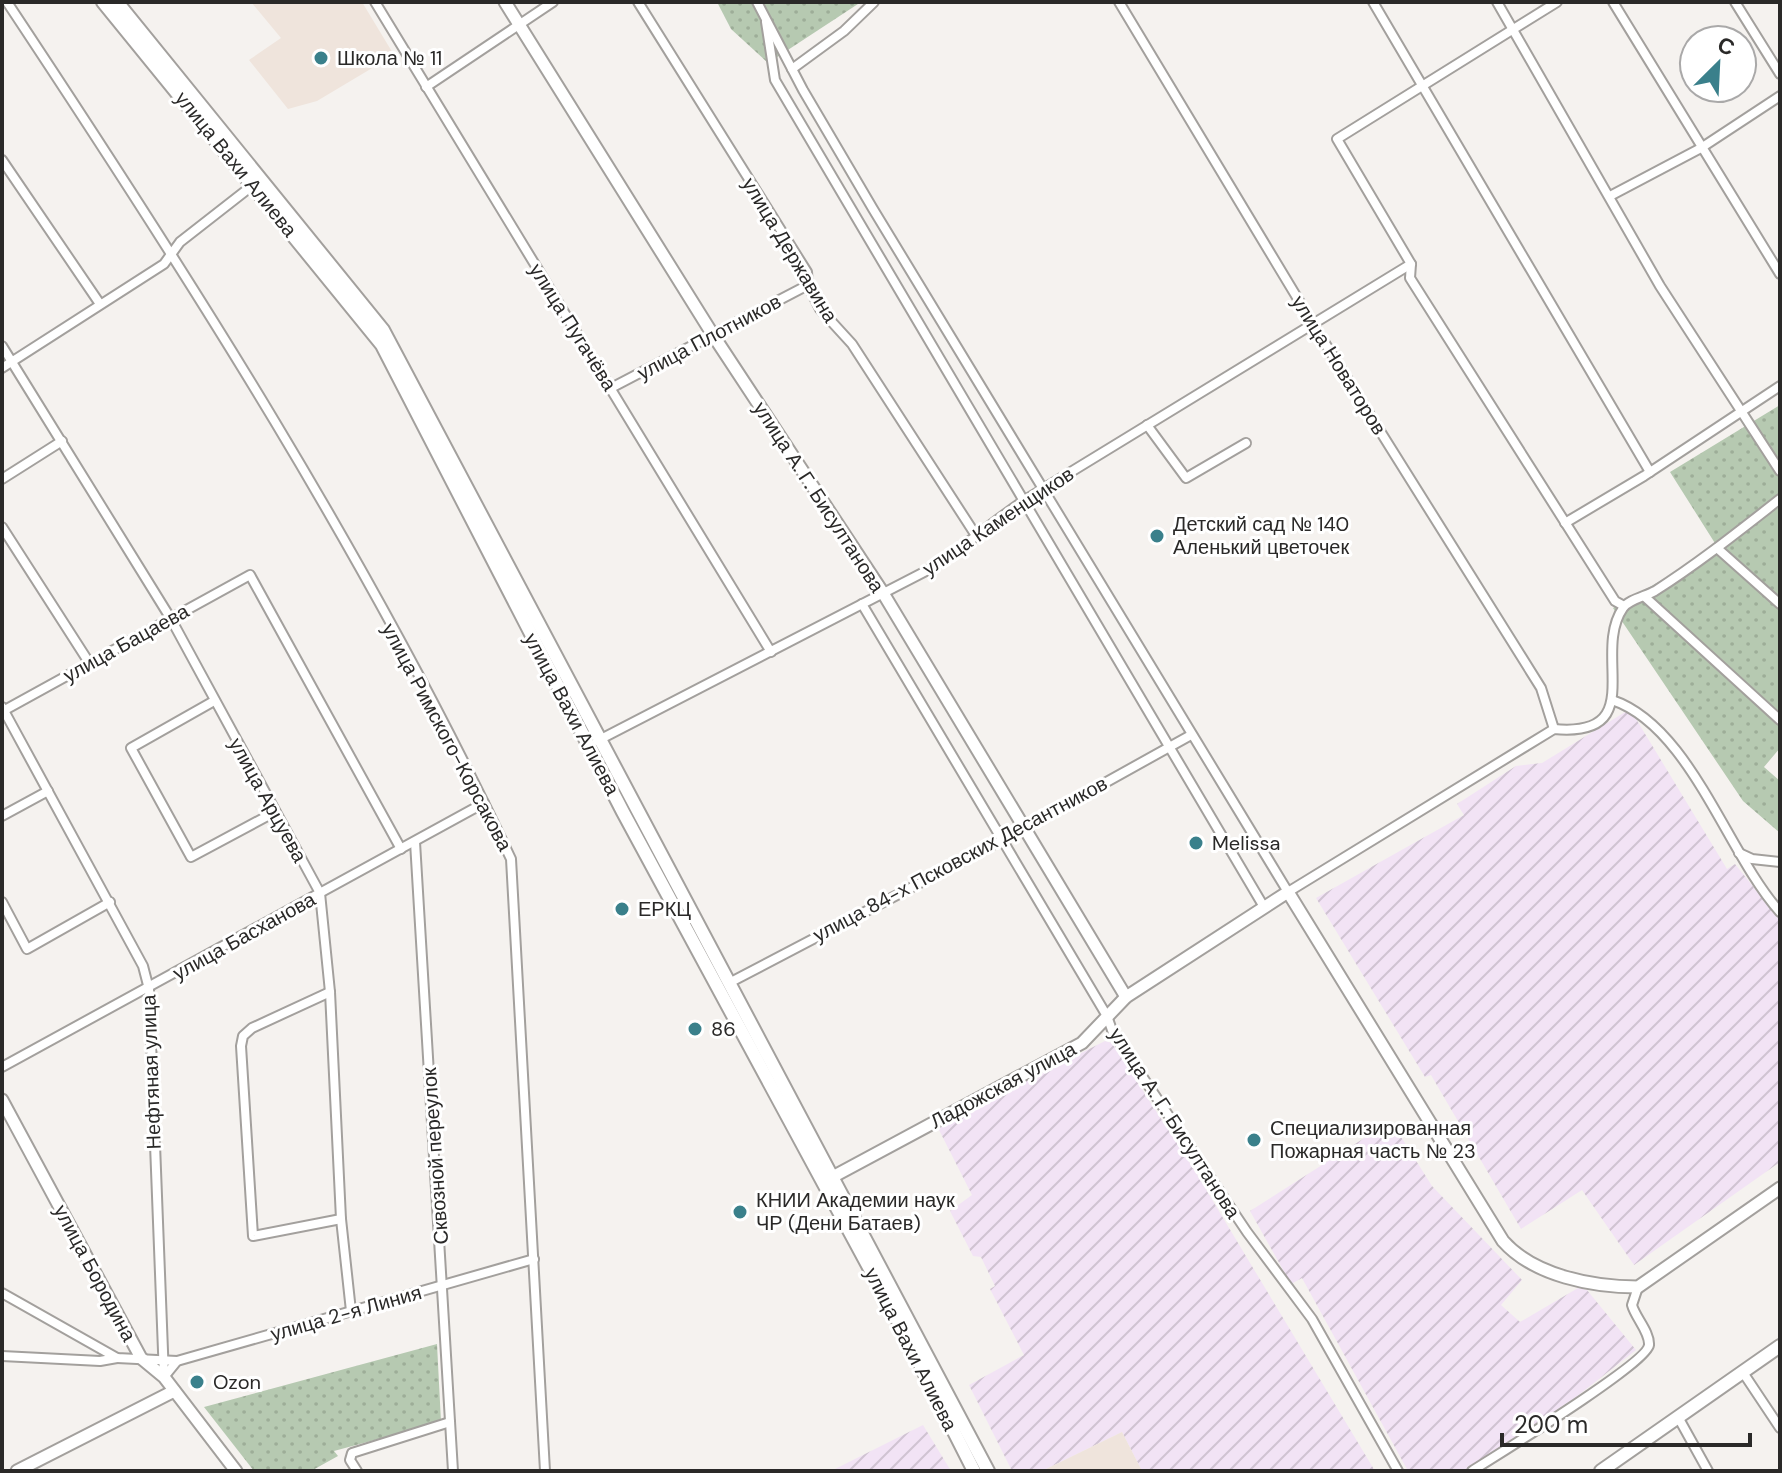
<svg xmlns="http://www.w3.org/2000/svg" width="1782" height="1473" font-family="'DM Sans',sans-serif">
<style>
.industrial{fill:url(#industrial-furrows)}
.built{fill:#efe4dc}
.grass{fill:url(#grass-dots)}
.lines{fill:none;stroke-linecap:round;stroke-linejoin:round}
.minor-casing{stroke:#a3a09d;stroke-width:12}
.tertiary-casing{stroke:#a3a09d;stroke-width:15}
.secondary-casing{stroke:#a3a09d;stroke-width:16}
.minor{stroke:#fff;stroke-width:8}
.tertiary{stroke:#fff;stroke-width:11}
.secondary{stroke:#fff;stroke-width:12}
.poi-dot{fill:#3a808b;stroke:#fff;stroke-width:3}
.labels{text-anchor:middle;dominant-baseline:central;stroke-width:6;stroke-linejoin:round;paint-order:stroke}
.poi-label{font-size:20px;fill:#2a2928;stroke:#fff;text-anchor:start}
.street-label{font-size:20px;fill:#2a2928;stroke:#fff}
</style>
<defs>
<pattern id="industrial-furrows" width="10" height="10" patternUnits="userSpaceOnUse" patternTransform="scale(2)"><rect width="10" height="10" fill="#f2e3f5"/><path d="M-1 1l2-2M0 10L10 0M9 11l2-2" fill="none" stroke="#d0c3d2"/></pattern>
<pattern id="grass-dots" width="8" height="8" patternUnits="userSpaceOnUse" patternTransform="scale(2)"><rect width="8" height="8" fill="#b6c9b1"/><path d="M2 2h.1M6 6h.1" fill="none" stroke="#9dad98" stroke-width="1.8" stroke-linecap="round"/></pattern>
</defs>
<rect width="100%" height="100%" fill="#f5f2ef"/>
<g class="industrial">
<polygon points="1630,709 1727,869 1735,864 1780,920 1780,1162 1634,1265 1582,1190 1521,1229 1431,1075 1425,1077 1316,898 1464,815 1457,804 1516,766 1542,763"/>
<polygon points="1105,1041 1112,1043 1193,1168 1375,1471 1142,1471 1122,1432 1042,1471 1012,1471 969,1385 1024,1355 990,1289 995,1286 981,1257 973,1256 950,1211 972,1195 937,1126"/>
<polygon points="1391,1121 1432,1186 1522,1280 1501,1305 1520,1322 1578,1288 1587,1290 1636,1350 1576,1397 1464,1471 1408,1471 1302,1278 1291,1284 1250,1211"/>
<polygon points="923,1425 951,1471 831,1471"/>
</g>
<g class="built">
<polygon points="251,2 362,2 394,55 317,101 288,109 249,60 281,38"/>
<polygon points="1122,1432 1142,1471 1042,1471"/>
</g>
<g class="grass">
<polygon points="717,2 861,2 768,63 731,29"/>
<polygon points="1780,405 1780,748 1764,767 1780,781 1780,833 1743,801 1613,608 1718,548 1670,472"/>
<polygon points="437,1344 441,1422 334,1451 338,1456 311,1471 254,1471 204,1407"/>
</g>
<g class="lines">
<g class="minor-casing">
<g id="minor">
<path d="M 7,2 C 190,278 370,559 511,859 L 545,1471"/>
<polyline points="375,2 771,652"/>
<polyline points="638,2 807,272 808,285 820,309 852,344 975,534"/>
<path d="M 757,2 L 803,90 L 873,209 L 1288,892 L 1554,729 C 1650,738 1591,654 1623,608 C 1628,600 1646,596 1655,591 C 1699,563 1739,531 1780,499"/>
<polyline points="1119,2 1313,324 1541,688 1554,729"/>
<polyline points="1373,2 1650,472"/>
<polyline points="1497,2 1660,286 1780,471"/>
<polyline points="1557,2 1337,139 1411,264 1410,278 1615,601 1624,606"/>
<polyline points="1613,2 1780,274"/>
<polyline points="1735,2 1780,74"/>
<polyline points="766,22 775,80 1264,907"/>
<polyline points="792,69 844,31 874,2"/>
<polyline points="426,87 553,2"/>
<polyline points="2,160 100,304"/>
<polyline points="1610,196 1701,148 1780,96"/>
<polyline points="2,346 171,619 320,893 330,992 341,1219 351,1311"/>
<polyline points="2,368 164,264 180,242 253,185"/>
<polyline points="611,388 808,285"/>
<polyline points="1147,425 1186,478 1246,443"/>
<polyline points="2,479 62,441"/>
<polyline points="1565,523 1644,476 1780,386"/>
<polyline points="2,527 90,664"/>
<polyline points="1717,548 1780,604"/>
<polyline points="1645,597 1780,720"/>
<polyline points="862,604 1107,1016 1113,1033 1247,1232 1312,1319 1398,1471"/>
<path d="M 1612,700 C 1690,726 1727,853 1780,912"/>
<polyline points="214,701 131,748 191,857 273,813"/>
<polyline points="2,707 143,966 149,989 164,1377"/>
<polyline points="3,711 250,575 401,849"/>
<path d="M 597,741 L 928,570 C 962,549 991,523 1025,500 L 1411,264"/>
<polyline points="2,816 48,791"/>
<polyline points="415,842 453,1471"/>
<polyline points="1739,853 1752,859 1780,862"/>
<polyline points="2,902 27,949 110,902"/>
<polyline points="729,983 1004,839 1191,735"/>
<polyline points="330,992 252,1028 243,1036 241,1046 253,1236 341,1219"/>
<polyline points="2,1067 484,803"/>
<polyline points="2,1293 117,1358 177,1361"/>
<polyline points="2,1356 100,1361 117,1358"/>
<polyline points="1742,1371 1780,1428"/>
<polyline points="164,1377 177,1361 534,1259"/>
<polyline points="1678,1417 1708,1471"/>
<polyline points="357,1471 350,1460 352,1453 450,1422"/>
<path d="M 1472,1471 C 1497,1455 1647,1363 1649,1345 C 1650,1332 1635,1317 1632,1305 L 1638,1287"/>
</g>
</g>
<g class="tertiary-casing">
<g id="tertiary">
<polyline points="505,2 713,335 883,593 1126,997"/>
<polyline points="2,1100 141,1358 164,1377 236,1471"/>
<path d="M 825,1181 L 1082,1043 L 1126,997 L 1288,892 L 1503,1241 C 1534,1276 1593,1287 1638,1287 L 1780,1188"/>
<polyline points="17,1471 174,1391"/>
</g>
</g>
<g class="secondary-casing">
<g id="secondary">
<polyline points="103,2 382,345 623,812 898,1321 974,1471"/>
<polyline points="117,2 383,330 988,1471"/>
<polyline points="1601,1471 1780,1346"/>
</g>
</g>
<use href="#minor" class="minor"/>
<use href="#tertiary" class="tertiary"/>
<use href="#secondary" class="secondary"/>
</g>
<g class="poi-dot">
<circle cx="321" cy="58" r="8"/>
<circle cx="1157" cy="536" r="8"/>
<circle cx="1196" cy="843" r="8"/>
<circle cx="622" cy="909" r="8"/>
<circle cx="695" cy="1029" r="8"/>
<circle cx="1254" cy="1140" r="8"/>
<circle cx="740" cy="1212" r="8"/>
<circle cx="197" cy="1382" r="8"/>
</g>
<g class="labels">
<g class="poi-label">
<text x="337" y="58">Школа № 11</text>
<text x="1173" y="524">Детский сад № 140<tspan x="1173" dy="23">Аленький цветочек</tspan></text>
<text x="1212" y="843">Melissa</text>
<text x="638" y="909">ЕРКЦ</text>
<text x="711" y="1029">86</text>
<text x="1270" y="1128">Специализированная<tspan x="1270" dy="23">Пожарная часть № 23</tspan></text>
<text x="756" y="1200">КНИИ Академии наук<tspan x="756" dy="23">ЧР (Дени Батаев)</tspan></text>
<text x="213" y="1382">Ozon</text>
</g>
<g class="street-label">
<text transform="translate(236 164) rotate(51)">улица Вахи Алиева</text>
<text transform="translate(790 250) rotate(59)">улица Державина</text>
<text transform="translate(573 327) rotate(58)">улица Пугачёва</text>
<text transform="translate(709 337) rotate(-28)">улица Плотников</text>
<text transform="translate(1339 365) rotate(58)">улица Новаторов</text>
<text transform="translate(819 497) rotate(57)">улица А. Г. Бисултанова</text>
<text transform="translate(998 521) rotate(-34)">улица Каменщиков</text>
<text transform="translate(126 643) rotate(-29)">улица Бацаева</text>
<text transform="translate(572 714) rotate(62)">улица Вахи Алиева</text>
<text transform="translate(447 737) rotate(62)">улица Римского-Корсакова</text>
<text transform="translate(268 800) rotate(61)">улица Арцуева</text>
<text transform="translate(960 859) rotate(-28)">улица 84-х Псковских Десантников</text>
<text transform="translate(244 936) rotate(-29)">улица Басханова</text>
<text transform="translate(151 1072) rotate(-92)">Нефтяная улица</text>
<text transform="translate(1003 1085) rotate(-28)">Ладожская улица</text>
<text transform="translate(1175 1123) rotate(57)">улица А. Г. Бисултанова</text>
<text transform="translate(435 1156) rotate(-94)">Сквозной переулок</text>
<text transform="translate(95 1273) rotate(62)">улица Бородина</text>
<text transform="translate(346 1313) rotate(-16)">улица 2-я Линия</text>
<text transform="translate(911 1349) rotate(63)">улица Вахи Алиева</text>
</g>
</g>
<rect width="1782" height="1473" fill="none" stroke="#2a2928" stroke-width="8"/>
<g transform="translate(1718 64) rotate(24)"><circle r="38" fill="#ffffff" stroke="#aaa9a9" stroke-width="2"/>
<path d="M0-6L14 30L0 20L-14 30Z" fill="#3a808b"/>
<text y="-12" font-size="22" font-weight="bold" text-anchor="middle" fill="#2a2928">С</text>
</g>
<path d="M1502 1433v12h248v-12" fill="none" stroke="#2a2928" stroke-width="4"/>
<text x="1514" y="1433" font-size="24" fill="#2a2928" stroke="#ffffff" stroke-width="6" paint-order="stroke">200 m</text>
</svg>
